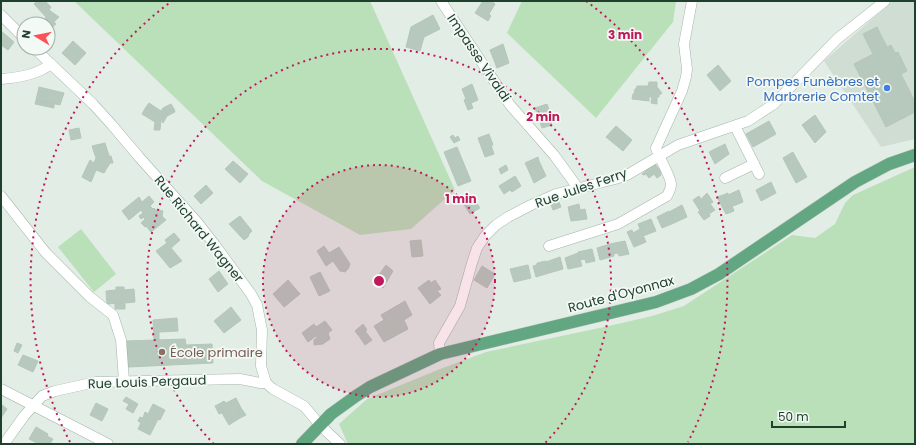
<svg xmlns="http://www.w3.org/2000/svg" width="916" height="445" font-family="Poppins,sans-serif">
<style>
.built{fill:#d0ddd3}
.green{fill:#bae0b9}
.building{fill:#b7c8bd;stroke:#b4c7ba}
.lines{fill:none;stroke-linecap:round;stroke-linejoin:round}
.minor-casing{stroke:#a4b6aa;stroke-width:11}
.major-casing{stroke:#c1cac4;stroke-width:13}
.minor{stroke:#fff;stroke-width:10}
.major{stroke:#63a682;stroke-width:12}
.ring{fill:none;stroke:#c2185b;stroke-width:2;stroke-dasharray:2 4}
.shop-dot{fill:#3f7fe0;stroke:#f3f9f4;stroke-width:1.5}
.education-dot{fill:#8d6e63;stroke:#f3f9f4;stroke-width:1.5}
.labels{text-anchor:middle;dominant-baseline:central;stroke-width:3.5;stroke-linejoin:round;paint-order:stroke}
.street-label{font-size:13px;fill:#20402e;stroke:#f3f9f4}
.shop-label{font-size:13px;fill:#366cbe;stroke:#f3f9f4;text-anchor:end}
.education-label{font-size:13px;fill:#785e54;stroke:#f3f9f4;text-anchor:start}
.centre{fill:#c2185b;stroke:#f3f9f4;stroke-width:2}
.ring-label{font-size:12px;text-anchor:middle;font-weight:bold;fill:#c2185b;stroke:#f3f9f4;stroke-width:3.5;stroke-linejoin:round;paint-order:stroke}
</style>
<rect width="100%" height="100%" fill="#e2ede5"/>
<polygon class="built" points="893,1 915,1 915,139 881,147 824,61"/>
<g class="green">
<polygon points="74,1 370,1 455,190 411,229 360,235 262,181"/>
<polygon points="522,1 676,1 673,22 596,118 507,33"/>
<polygon points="915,167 915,444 348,444 339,424 367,399 440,369 486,352 609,326 652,316 684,306 792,235 815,238 835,224 845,203 853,195"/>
<polygon points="81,229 116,274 94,292 58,247"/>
</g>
<g class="building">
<polygon points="37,1 45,1 51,7 49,10 59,17 54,22 56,24 51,28 44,20 46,17 34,4"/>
<polygon points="483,1 491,1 495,4 489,14 491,16 488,21 475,13"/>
<polygon points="433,15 440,29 424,37 420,51 406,47 411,27"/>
<polygon points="877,27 887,47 891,45 895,53 898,52 907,71 901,74 915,102 915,112 886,127 854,64 873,54 863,34"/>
<polygon points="1,31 14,42 8,50 1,45"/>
<polygon points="73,41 86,53 75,65 62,53"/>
<polygon points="503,44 509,63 497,68 490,50"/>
<polygon points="718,65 731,81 720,91 707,75"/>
<polygon points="649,82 657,82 657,87 662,93 659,95 659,97 657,97 657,104 651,103 652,97 649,97 649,101 632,99 633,94 634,94 635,89 636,89 637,86 648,86"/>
<polygon points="472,84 478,100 471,103 473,108 468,110 464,100 466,99 462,89"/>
<polygon points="39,87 64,93 60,105 36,100"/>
<polygon points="36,100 54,104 54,108 35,104"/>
<polygon points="149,103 161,111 163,108 171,104 174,109 165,114 161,120 146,107"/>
<polygon points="547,104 552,118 550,119 552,125 542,128 535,108"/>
<polygon points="146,107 161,120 160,130 154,130 155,122 142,114"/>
<polygon points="174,109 175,112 167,116 163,123 161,120 165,114"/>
<polygon points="815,115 826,132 815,143 802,125"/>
<polygon points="769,121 776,134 753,147 746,134"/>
<polygon points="616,126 632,140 623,151 606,137"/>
<polygon points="79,128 81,138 71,140 69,130"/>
<polygon points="489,134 493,145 491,145 494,154 485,157 478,138"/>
<polygon points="453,135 455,138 458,136 460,140 454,143 450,137"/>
<polygon points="105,143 109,156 111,156 113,163 110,163 104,173 96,170 91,182 82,177 89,162 90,160 94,163 96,158 92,146"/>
<polygon points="725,144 729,154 715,164 709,152"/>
<polygon points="457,147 471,181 458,186 444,152"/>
<polygon points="793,152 795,156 785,162 783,158"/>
<polygon points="795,156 807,177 796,183 785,162"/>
<polygon points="538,157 539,161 527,167 525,163"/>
<polygon points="233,161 248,174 240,183 225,169"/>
<polygon points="539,161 546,176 534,183 527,167"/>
<polygon points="655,164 661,172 660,173 661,175 657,178 654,174 649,178 646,174 644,175 642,174"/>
<polygon points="506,165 508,170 501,174 499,169"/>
<polygon points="515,176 521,186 512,192 510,190 504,194 499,186"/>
<polygon points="771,182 776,193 761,201 756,190"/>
<polygon points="206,185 213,193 201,204 194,196"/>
<polygon points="739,190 743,202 728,208 723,195 728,193 728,195"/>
<polygon points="707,193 713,202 710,204 715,210 709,214 710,216 704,220 698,212 700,211 693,200 699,196 701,199 703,198 703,197"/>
<polygon points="472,195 480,208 470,214 462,201"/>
<polygon points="723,195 728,208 732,206 734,211 726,214 717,197"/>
<polygon points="149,196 154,202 150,206 153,209 154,208 156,210 163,211 162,216 166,220 151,232 146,226 145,227 141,223 145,219 144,217 141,219 139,216 143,213 141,210 129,220 122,211 139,197 142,202"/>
<polygon points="558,200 561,207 553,210 550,202"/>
<polygon points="579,204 580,210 585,209 587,219 571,221 568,207"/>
<polygon points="682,205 687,217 674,223 669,212"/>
<polygon points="669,211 674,223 662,228 657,217"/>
<polygon points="240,216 252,231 249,234 248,237 244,240 229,224"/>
<polygon points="651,219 656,231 643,236 638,224"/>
<polygon points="640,229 646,242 634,247 627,232 632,230 633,233"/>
<polygon points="174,233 180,240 171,248 182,261 170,268 156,251 167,243 165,240"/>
<polygon points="421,240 423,256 412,257 410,241"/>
<polygon points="625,241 629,254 619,256 618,253 613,254 610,244"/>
<polygon points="610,244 614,256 600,260 597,248"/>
<polygon points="324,246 329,253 339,247 350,264 348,269 345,272 340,271 333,261 326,266 317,251"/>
<polygon points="592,249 595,261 586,263 585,259 580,260 578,252"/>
<polygon points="578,253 582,266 568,269 565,258"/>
<polygon points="560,257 563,269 549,273 546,262"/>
<polygon points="546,261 549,273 536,277 533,266 537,265 537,263"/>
<polygon points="386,265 393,271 383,288 374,282"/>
<polygon points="528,265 531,278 514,282 510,269"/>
<polygon points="482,266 495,274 487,288 474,280"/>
<polygon points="219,271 228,284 218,292 209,279"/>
<polygon points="320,272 330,291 319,296 310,277"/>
<polygon points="288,280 300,294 284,307 273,294"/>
<polygon points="429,280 431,283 435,280 441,289 437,291 441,295 430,304 418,288"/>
<polygon points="116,287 124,287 124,290 134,289 135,302 125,303 125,306 122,306 122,303 107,304 106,291 116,290"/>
<polygon points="405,301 412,315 404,320 408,329 384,342 374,326 384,320 381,315"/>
<polygon points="115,303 122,303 122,306 125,306 125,309 115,309"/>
<polygon points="231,307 241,320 224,333 214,321"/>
<polygon points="177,318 178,331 159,332 159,340 154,340 153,320"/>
<polygon points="325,321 332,330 328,333 330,339 323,344 314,345 314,340 317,338 316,336 308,342 302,333 314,324 316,327"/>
<polygon points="363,324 367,330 358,335 355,331"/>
<polygon points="365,331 372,340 365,345 359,336 358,335"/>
<polygon points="185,339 186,345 212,344 213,363 128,367 127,341"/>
<polygon points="17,343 22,345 18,353 14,351"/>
<polygon points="23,355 38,361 33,372 18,365"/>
<polygon points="126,397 138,404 133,413 126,409 129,404 123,401"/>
<polygon points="236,398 241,408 236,412 240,418 229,425 222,413 224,412 219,404 224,401 226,403"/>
<polygon points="96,403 108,409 102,421 90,415"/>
<polygon points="1,404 7,409 1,418"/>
<polygon points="153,404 165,410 160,420 158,419 150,435 138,429 141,423 138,421 140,417 143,418 145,412 148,414"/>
<polygon points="219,404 224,412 219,414 215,406"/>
<polygon points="241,408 246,415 240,418 236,412"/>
<polygon points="36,427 48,434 47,436 53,439 50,444 39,444 29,439"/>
</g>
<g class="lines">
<g class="minor-casing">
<g id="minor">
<polyline points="441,1 510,105 554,155 578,188"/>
<polyline points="1,15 24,38"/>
<polyline points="34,48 93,104 112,125 139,157 197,222 215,245 251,294 257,305 262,330 261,366 266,383 273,389 304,406 320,425 340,444"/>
<path d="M 1,79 C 17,78 38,74 51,64"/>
<polyline points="735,126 759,174"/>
<polyline points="725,178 754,164"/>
<polyline points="1,196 46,253 90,297 113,315 121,340 124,381"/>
<path d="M 549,246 L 618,224 L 667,196 C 669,192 671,189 671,184 C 670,175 659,158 656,148 L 682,91 L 686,77 L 687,69 L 684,44 L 692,1"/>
<polyline points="440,354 439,343 460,306 472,263 477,248 485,236 496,225 508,217 531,205 556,194 615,179 627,175 678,145 748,121 774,104 837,39 885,1"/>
<polyline points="1,389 108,444"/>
<polyline points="4,444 24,416 42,396 55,391 96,382 240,379 260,383 266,383"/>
</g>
</g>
<g class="major-casing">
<polyline id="major" points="302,444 331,414 356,396 370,387 440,354 656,302 691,289 719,274 855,182 889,164 915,155"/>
</g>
<use href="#minor" class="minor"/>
<use href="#major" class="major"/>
</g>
<circle cx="379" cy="281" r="116" fill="#c2185b" fill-opacity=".12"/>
<g class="ring">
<circle cx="379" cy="281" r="116"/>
<path d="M214 444A232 232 0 1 1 544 444"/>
<path d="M70 442A348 348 0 0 1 172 1M586 1A348 348 0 0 1 688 442"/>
</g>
<circle class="shop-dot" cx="887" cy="88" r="4"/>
<circle class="education-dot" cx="162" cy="352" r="4"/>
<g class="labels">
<g class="street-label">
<text transform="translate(479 58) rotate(56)">Impasse Vivaldi</text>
<text transform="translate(581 188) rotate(-19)">Rue Jules Ferry</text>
<text transform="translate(199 229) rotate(51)">Rue Richard Wagner</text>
<text transform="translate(621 294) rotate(-15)">Route d'Oyonnax</text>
<text transform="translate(147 382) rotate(-2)">Rue Louis Pergaud</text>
</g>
<g class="shop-label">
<text x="879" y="81">Pompes Funèbres et<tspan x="879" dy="15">Marbrerie Comtet</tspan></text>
</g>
<g class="education-label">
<text x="170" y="352">École primaire</text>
</g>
</g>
<circle cx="379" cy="281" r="6" class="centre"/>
<g class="ring-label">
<text x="625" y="39">3 min</text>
<text x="543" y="121">2 min</text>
<text x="461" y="203">1 min</text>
</g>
<rect width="916" height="445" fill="none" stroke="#20402e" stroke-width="4"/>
<g transform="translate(36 36) rotate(280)"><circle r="19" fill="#f3f9f4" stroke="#9fafa5"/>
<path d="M0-3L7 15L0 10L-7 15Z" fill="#fc5158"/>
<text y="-6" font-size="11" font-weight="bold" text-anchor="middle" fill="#20402e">N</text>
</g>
<path d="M772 421v6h73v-6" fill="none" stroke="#20402e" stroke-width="2"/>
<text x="778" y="421" font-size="12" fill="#20402e" stroke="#f3f9f4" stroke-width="3" paint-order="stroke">50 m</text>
</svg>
